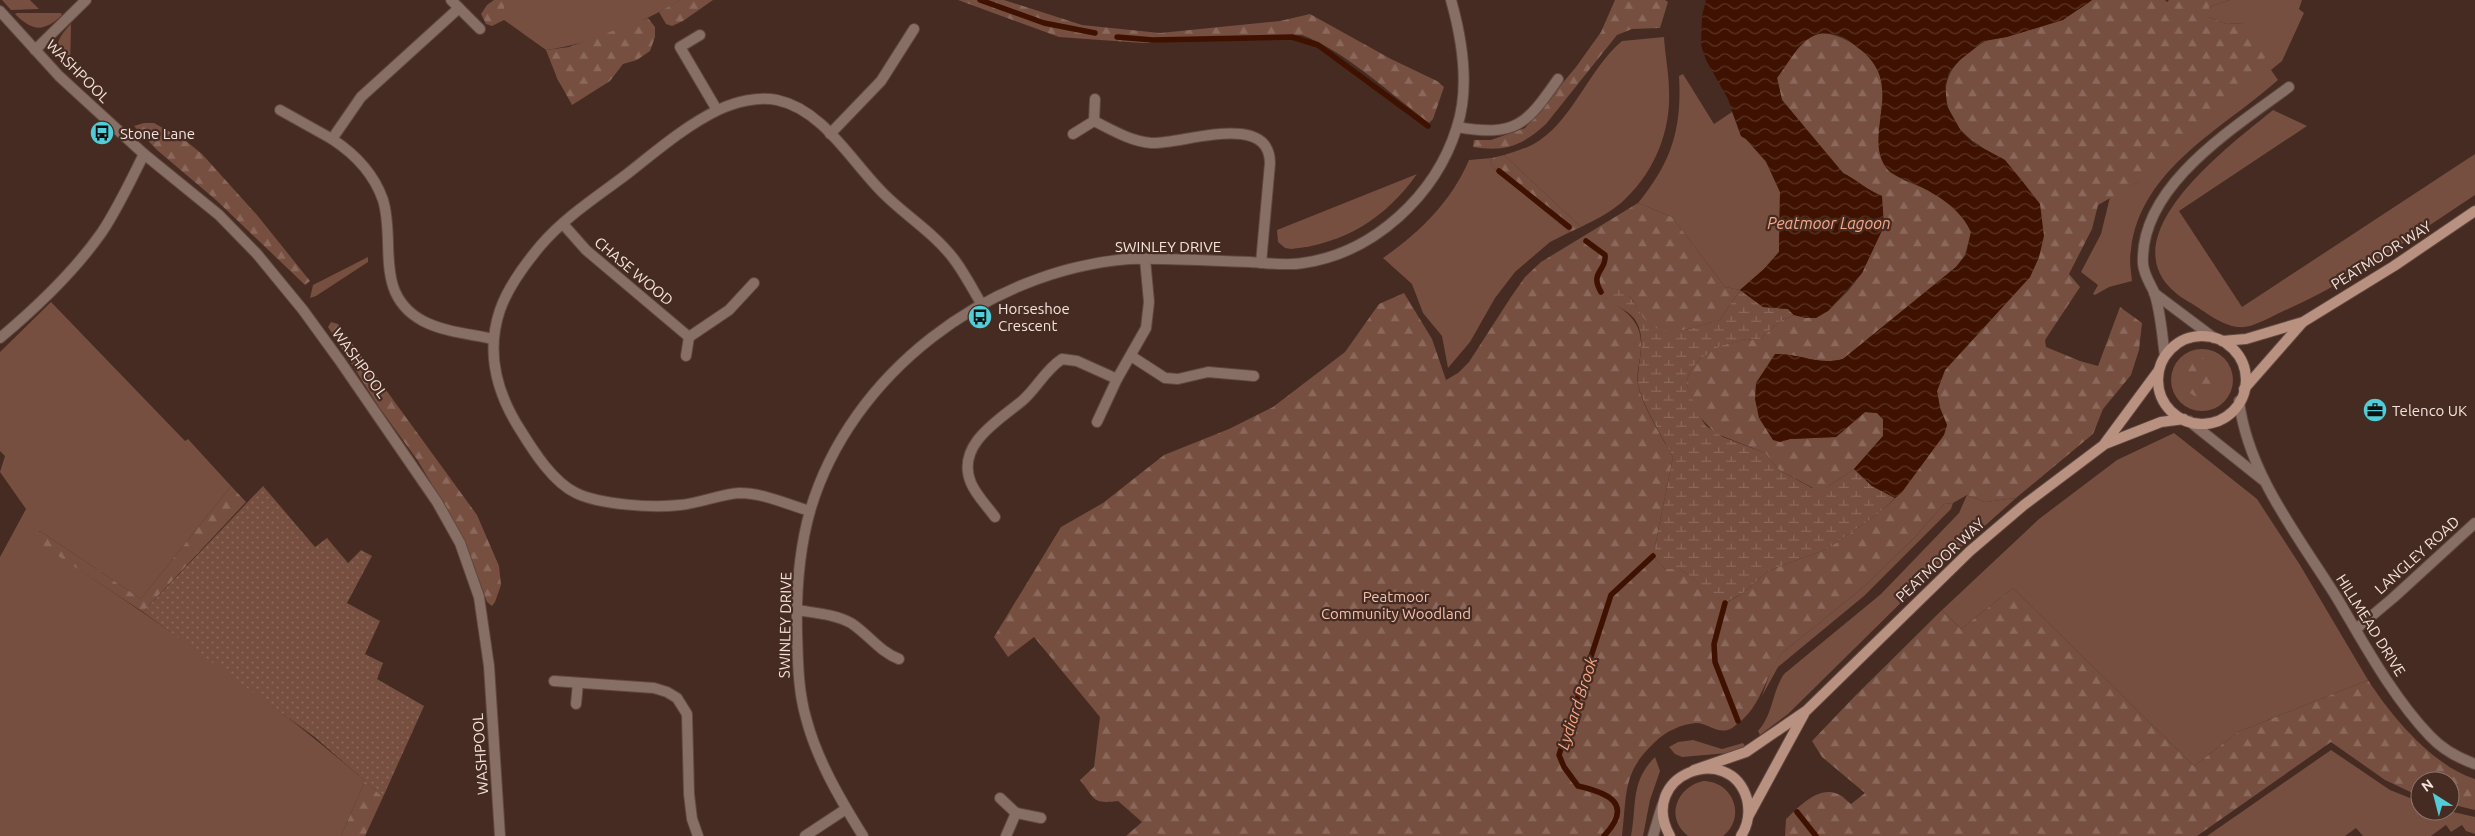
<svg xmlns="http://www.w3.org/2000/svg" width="2475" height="836" font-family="Ubuntu,sans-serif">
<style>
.green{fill:#764f40}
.forest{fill:url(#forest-firs)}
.wetland{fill:url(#wetland-marsh)}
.garden{fill:url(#garden-dots)}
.water{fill:url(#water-waves)}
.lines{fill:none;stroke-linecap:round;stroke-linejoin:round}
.stream{stroke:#3f1100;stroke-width:5.5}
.minor-casing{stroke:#61483f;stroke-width:12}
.tertiary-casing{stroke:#61483f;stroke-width:12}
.secondary-casing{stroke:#61483f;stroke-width:12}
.minor{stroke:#886f65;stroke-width:10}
.tertiary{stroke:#886f65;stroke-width:10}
.secondary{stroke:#b89181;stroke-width:10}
.labels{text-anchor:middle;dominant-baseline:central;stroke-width:4.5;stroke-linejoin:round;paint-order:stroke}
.street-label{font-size:15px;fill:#f4e3dc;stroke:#452b21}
.poi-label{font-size:15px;fill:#f4e3dc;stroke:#452b21;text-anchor:start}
.park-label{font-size:15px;fill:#f6c3af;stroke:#452b21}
.water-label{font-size:16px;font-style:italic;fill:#f9a786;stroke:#452b21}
</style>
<defs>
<pattern id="forest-firs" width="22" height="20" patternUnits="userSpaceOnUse" patternTransform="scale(1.25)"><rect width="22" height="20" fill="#764f40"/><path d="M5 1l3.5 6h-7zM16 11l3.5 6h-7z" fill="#8a685b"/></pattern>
<pattern id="wetland-marsh" width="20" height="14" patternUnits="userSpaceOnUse" patternTransform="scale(1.25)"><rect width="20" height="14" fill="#764f40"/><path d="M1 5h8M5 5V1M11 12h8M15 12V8" fill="none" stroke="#8a685b"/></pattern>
<pattern id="garden-dots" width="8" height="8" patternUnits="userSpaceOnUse" patternTransform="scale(1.25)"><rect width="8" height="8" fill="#764f40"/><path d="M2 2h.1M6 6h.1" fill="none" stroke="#8a685b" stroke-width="1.8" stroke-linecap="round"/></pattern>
<pattern id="water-waves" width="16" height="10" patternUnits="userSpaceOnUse" patternTransform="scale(1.25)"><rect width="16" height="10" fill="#3f1100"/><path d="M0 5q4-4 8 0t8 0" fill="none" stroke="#5b3425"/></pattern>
</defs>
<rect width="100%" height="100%" fill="#452b21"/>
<g class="green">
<polygon points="2,0 30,0 39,9 11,10"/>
<path d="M 504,0 L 680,0 C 642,24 590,44 546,50 L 504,20 Z"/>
<path d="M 2230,0 L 2302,0 L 2299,9 L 2304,13 L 2282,61 L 2271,70 L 2278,80 C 2223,129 2140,169 2131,250 C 2129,260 2131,271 2132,281 L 2109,287 L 2095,295 L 2093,294 L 2098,285 L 2081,272 L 2101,234 L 2110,197 L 2138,182 L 2244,23 L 2226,24 L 2209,17 L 2209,7 Z"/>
<path d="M 17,13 L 61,13 L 62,15 C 44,32 33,32 15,14 Z"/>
<path d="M 71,24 L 71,25 L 70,72 C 52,54 53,42 71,24 Z"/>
<path d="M 1664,37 C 1665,55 1669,73 1669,91 C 1671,133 1653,175 1621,203 C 1609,213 1595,220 1581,227 L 1504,155 C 1516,151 1529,148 1540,140 C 1573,118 1590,68 1622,41 Z"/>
<path d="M 1683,74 L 1714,124 L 1732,112 L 1741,136 L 1746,139 L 1766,162 L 1780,192 L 1779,252 L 1764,269 L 1740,290 L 1725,287 L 1672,217 L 1638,203 C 1672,162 1682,128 1679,76 Z"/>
<path d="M 2273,110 L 2307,126 L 2179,211 L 2242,307 L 2475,154 L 2475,195 C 2414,235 2355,279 2288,309 C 2276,314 2263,322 2250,326 C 2228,332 2208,313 2189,302 C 2093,246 2228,147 2273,110 Z"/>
<path d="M 1492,158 L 1490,162 L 1497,172 L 1570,232 L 1550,242 L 1515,272 L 1495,298 L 1470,342 L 1448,368 L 1442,336 L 1423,313 L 1412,284 L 1383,258 C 1420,232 1451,202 1469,160 Z"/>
<path d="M 1417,174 C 1386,218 1344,244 1291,249 L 1285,248 L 1278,242 L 1277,230 Z"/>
<polygon points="368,257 368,262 316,296 310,298 313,285"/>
<path d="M 51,302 L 185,441 L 188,439 L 231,486 L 141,599 L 40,531 L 32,538 C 146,614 262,691 365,781 L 341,836 L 0,836 L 0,557 L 26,509 L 0,472 L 5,456 L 0,451 L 0,352 Z"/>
<circle cx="2202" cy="380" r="31"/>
<polygon points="2174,433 2257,499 2300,565 2368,680 2238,732 2194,766 2013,588 1961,629 1942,610 2039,519 2117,460"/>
<path d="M 1967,495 L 1985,502 L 2016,498 L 1923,581 L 1788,714 L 1760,735 L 1758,731 C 1773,715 1772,692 1784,674 L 1881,594 L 1959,513 Z"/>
<polygon points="1953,503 1951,509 1864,596 1778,667 1762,696 1772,667 1782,653 1866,585 1917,535 1944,504"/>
<polygon points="1693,740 1722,749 1743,743 1745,746 1728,753 1682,757 1675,754 1669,747 1678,742"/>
<polygon points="2331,750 2390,790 2420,802 2420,811 2449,811 2475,817 2475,834 2466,831 2462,825 2451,832 2446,825 2431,836 2363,836 2356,828 2345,836 2207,836"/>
<path d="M 1655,757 L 1660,771 L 1650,800 L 1643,836 L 1631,836 C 1637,805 1630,782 1655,757 Z"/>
<path d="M 1703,781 C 1733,781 1747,817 1723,836 L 1688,836 C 1664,817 1677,787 1703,781 Z"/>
</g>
<g class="forest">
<polygon points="494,0 504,0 504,20 492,26 486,24 481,14 487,5"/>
<polygon points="680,0 713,0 683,21 672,26 666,24 659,12"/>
<path d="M 958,0 L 1004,0 L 1082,25 L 1160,33 L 1280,21 L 1310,14 L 1391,59 L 1437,81 L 1444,87 L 1433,119 L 1429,123 C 1392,95 1345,51 1302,35 L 1142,43 L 1059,37 Z"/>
<path d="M 1615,0 L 1665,0 L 1668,2 L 1660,28 L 1632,29 L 1617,35 L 1546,124 C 1522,146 1505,152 1473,147 L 1474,140 L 1491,140 L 1525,128 L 1576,67 L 1601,32 Z"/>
<path d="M 2092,0 L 2165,0 L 2167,2 L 2169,0 L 2230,0 L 2209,7 L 2209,17 L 2226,24 L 2244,23 L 2264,40 L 2266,54 L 2262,67 L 2240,90 L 2138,182 L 2098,205 L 2092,229 L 2069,274 L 2080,287 L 2045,340 L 2046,347 L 2080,361 L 2098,366 L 2120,307 L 2142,323 L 2139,350 L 2131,375 L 2103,409 L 2093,434 L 2016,498 L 1985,502 L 1967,495 L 1953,503 L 1944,504 L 1917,535 L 1866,585 L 1782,653 C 1763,679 1762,709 1732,728 C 1719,736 1709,723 1696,723 C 1681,724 1665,732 1655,742 C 1622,772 1627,795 1622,836 L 1126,836 L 1142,822 L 1118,801 C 1092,804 1096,800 1080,780 L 1094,767 L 1100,717 L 1034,637 L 1008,657 L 994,637 L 1061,527 L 1103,503 L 1164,455 L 1229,429 L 1273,407 L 1345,352 L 1379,304 L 1404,293 L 1432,339 L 1446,380 L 1458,373 L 1469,362 L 1511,297 L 1525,277 L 1541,262 L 1638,203 L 1672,217 L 1725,287 L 1740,290 L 1720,320 C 1706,324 1671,336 1659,331 C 1630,318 1643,287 1604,288 L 1605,297 C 1624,310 1642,320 1641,346 C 1641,359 1636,372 1638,384 C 1640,402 1664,441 1673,457 L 1653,556 L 1665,569 L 1680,569 L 1726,603 L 1743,593 L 1768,571 L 1827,549 L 1878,514 L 1902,492 L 1947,425 L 1940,408 L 1937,391 L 1945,370 L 2030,277 L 2039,257 L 2005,160 C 1978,146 1949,130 1946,96 C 1944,71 1962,55 1982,43 C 1989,38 2000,39 2008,36 C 2033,30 2073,16 2092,0 Z"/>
<polygon points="648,18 655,27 655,37 650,51 637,60 623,64 610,81 572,105 557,78 546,50 569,47"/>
<path d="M 1819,33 C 1852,34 1884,62 1884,96 C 1883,105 1880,114 1880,123 C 1880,134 1898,167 1903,180 C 1930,189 1960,206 1971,232 L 1965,255 L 1956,267 L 1843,359 C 1816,366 1801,353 1775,354 L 1780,442 L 1790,439 L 1836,437 L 1865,412 L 1877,413 L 1883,419 L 1883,436 L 1854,469 L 1826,488 L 1813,488 L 1779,470 L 1765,453 L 1715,433 L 1698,415 L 1686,383 L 1690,371 L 1700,359 L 1719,346 L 1746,339 L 1759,340 L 1780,321 L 1794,315 L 1806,318 L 1828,311 L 1848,291 L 1862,273 L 1884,226 L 1881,196 C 1867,190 1857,180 1843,173 L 1782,100 L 1777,78 L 1803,41 Z"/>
<polygon points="144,123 154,123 186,141 202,154 257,215 310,281 305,285 216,200 157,150 134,126"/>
<polygon points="1504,155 1581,227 1570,232 1497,172 1490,162 1492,158"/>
<polygon points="331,322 338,324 477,515 499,566 501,585 495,602 492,606 487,602 466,544 450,515 418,461 379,407 328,327"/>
<path d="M 2199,356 C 2211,362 2216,369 2220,382 L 2216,390 L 2203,399 C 2178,394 2173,363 2199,356 Z"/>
<polygon points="231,486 246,502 143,612 31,538 40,531 141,599"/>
<path d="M 2013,588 L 2194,766 L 2238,732 L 2368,680 C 2391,716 2433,766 2475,779 L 2475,810 L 2450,804 L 2450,781 L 2420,781 L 2419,796 L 2385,780 L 2331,742 L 2197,836 L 1785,836 L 1786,819 C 1799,807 1818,785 1838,794 C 1843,796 1847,801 1851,804 L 1865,793 L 1822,757 L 1812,741 L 1856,695 L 1942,610 L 1961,629 Z"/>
<polygon points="365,781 383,797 365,836 341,836"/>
</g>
<path class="wetland" d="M 1618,287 C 1630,293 1634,303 1641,314 C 1660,344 1692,327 1720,320 L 1740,290 L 1763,307 L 1788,309 L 1794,315 L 1780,321 L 1759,340 L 1746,339 L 1720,346 L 1700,359 L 1690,371 L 1686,383 L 1699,415 L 1706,426 L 1723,437 L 1765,453 L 1779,470 L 1812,488 L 1826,488 L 1854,469 L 1872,486 L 1895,498 L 1878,514 L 1827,549 L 1768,571 L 1743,593 L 1725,603 L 1680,569 L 1665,569 L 1653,556 L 1673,457 C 1665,442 1639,399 1638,383 C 1637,364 1646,344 1638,325 C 1632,309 1610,306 1601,292 L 1604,288 Z"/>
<polygon class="garden" points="263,486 315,547 327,538 348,563 361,550 372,556 347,603 380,621 365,654 383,663 377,679 424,706 383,797 316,738 143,612"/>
<path class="water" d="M 1706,0 L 2092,0 L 2063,20 L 2007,37 L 1984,41 L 1960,60 L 1949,72 L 1945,86 L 1947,106 L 1961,131 L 1973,143 L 2005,160 L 2023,182 L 2040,204 L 2044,236 L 2039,257 L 2030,277 L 1945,370 L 1937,391 L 1940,408 L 1947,425 L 1944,435 L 1902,492 L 1895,498 L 1872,486 L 1854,469 L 1883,436 L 1883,419 L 1877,413 L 1865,412 L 1836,437 L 1790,439 L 1780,442 L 1773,440 L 1759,418 L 1755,399 L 1756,383 L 1775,354 C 1800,353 1818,366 1843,359 L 1956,267 L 1966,255 L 1971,232 C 1962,210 1937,194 1915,184 C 1907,180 1895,177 1888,170 C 1860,137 1907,86 1861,50 C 1855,46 1850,40 1843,37 C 1807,22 1795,54 1777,78 L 1782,100 L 1843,173 C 1857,180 1867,190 1882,196 L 1884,226 L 1862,273 L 1828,311 L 1816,318 L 1806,318 L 1794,315 L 1788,309 L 1763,307 L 1740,290 L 1764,269 L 1779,252 L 1780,192 L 1766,161 L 1746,139 L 1741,136 L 1728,99 L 1706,60 L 1701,45 L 1702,16 Z"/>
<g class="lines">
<g class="stream">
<polyline points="980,0 1044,23 1095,33"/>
<polyline points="1117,37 1153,40 1292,37 1318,45 1428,126"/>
<polyline points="1499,171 1569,227"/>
<path d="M 1586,241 L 1605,255 C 1607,271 1589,272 1601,292"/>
<polyline points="1725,603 1714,644 1715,662 1738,721"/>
<polyline points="1797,812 1816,836"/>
<path d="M 1604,836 C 1634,804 1609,793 1578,786 L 1564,767 L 1559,755 L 1611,595 L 1653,556"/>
</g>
<g class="minor-casing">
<g id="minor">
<polyline points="451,0 480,29"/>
<path d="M 459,8 L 361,97 L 332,139 C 355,154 374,174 383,200 C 396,242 373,294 423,321 C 444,332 471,334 493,339"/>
<polyline points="700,35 680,47 717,110"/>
<polyline points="35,50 86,0"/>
<polyline points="280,110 332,139"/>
<polyline points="1094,121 1095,99"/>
<path d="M 1457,127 C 1516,137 1526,125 1558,79"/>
<polyline points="830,134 881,81 914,29"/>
<path d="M 1073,134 L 1094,121 C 1112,130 1130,141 1151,143 C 1181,145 1269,110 1270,163 L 1261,263"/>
<polyline points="563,224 586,250 689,337 729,310 754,283"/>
<polyline points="2154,293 2214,338"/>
<path d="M 0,338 C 37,307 74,272 102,232 C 118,208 131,180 144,154"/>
<polyline points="686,356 689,337"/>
<polyline points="1131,356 1165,378 1178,379 1208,372 1254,376"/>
<path d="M 2165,356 C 2162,336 2161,312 2154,292 C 2150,283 2144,275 2143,264 C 2139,186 2234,128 2289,87"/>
<path d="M 2239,401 C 2248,474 2299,537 2337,598 C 2365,645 2392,696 2430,736 C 2443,750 2458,758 2475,764"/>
<polyline points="2189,421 2263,480"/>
<polyline points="1097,422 1117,379 1146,328 1149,302 1145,259"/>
<path d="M 810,511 C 789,505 763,493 740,493 C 720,494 701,503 680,505 C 653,508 601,505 576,493 C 553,482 534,452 521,431 C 497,394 485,354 500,310 C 508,287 525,264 541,245 C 565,217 598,196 627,174 C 655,152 685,126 718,110 C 735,102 758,96 777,100 C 824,110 852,163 884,194 C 906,216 934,233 953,258 C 964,272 973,290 982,305"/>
<path d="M 995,517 C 987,506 976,495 971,483 C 955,445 999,420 1022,401 C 1037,388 1045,370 1062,359 L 1077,361 L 1117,379"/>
<path d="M 797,610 C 814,613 835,614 851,623 C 868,634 880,652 899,659"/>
<polyline points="2356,629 2393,598 2475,523"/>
<polyline points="554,681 654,688 667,692 677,698 687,714 689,794 692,819 698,836"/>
<polyline points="576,704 578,683"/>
<polyline points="1000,798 1016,813 1006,836"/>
<polyline points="1016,813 1041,818"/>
<polyline points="805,836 846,809"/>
</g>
</g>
<g class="tertiary-casing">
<g id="tertiary">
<polyline points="0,11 59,76 144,154 219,215 257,254 303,310 340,361 437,502 460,543 479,597 489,666 500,836"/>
<path d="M 863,836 C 840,799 817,760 806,718 C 798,690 798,662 797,634 C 796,593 799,550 810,511 C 850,374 988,270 1129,259 C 1169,258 1210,261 1250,262 C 1267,263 1286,266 1303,263 C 1374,253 1436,195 1457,127 C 1470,87 1462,39 1451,0"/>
<polyline points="1653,836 1662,806"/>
</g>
</g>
<g class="secondary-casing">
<g id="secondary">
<circle cx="2202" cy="380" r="44"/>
<polyline points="2222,341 2246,339 2303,322 2394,266 2475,211"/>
<polyline points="2244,389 2302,323"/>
<polyline points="2105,443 2159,370"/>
<polyline points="1694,770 1746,752 1806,711 1970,551 2024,505 2105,444 2161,422 2184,419"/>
<polyline points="1749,815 1804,714"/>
<path d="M 1670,836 C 1636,775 1730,740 1747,799 C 1750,812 1748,825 1741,836"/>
</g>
</g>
<use href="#minor" class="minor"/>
<use href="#tertiary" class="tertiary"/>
<use href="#secondary" class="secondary"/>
</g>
<defs>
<g id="bus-disc" transform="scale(1.25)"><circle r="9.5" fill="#52ccd6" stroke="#452b21"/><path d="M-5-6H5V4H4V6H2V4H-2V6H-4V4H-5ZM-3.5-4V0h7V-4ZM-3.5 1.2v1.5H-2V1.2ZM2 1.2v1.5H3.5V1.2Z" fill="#111"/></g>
<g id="office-disc" transform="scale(1.25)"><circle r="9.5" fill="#52ccd6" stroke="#452b21"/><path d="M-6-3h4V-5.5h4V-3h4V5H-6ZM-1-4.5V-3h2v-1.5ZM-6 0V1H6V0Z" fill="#111"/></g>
</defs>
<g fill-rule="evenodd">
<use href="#bus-disc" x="102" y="133"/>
<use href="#bus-disc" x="980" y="317"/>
<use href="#office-disc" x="2375" y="410"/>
</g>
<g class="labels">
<g class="street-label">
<text transform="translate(78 71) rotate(45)">WASHPOOL</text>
<text x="1168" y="246">SWINLEY DRIVE</text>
<text transform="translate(2381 255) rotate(-32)">PEATMOOR WAY</text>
<text transform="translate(634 271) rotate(40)">CHASE WOOD</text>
<text transform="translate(360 363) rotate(54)">WASHPOOL</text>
<text transform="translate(2417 555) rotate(-42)">LANGLEY ROAD</text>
<text transform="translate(1940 560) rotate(-43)">PEATMOOR WAY</text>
<text transform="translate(785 625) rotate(-89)">SWINLEY DRIVE</text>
<text transform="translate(2371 625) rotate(58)">HILLMEAD DRIVE</text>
<text transform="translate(480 754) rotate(-94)">WASHPOOL</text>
</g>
<g class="poi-label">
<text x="120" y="133">Stone Lane</text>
<text x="998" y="308">Horseshoe<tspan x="998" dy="17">Crescent</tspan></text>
<text x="2392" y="410">Telenco UK</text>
</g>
<g class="park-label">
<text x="1396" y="596">Peatmoor<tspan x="1396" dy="17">Community Woodland</tspan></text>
</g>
<g class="water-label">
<text x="1829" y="223">Peatmoor Lagoon</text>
<text transform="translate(1577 703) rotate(-72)">Lydiard Brook</text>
</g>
</g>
<g transform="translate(2435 796) rotate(324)"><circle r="24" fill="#452b21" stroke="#8b756c"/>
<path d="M0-4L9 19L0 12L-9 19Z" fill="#52ccd6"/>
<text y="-8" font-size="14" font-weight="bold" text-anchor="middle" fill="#f4e3dc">N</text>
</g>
</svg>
